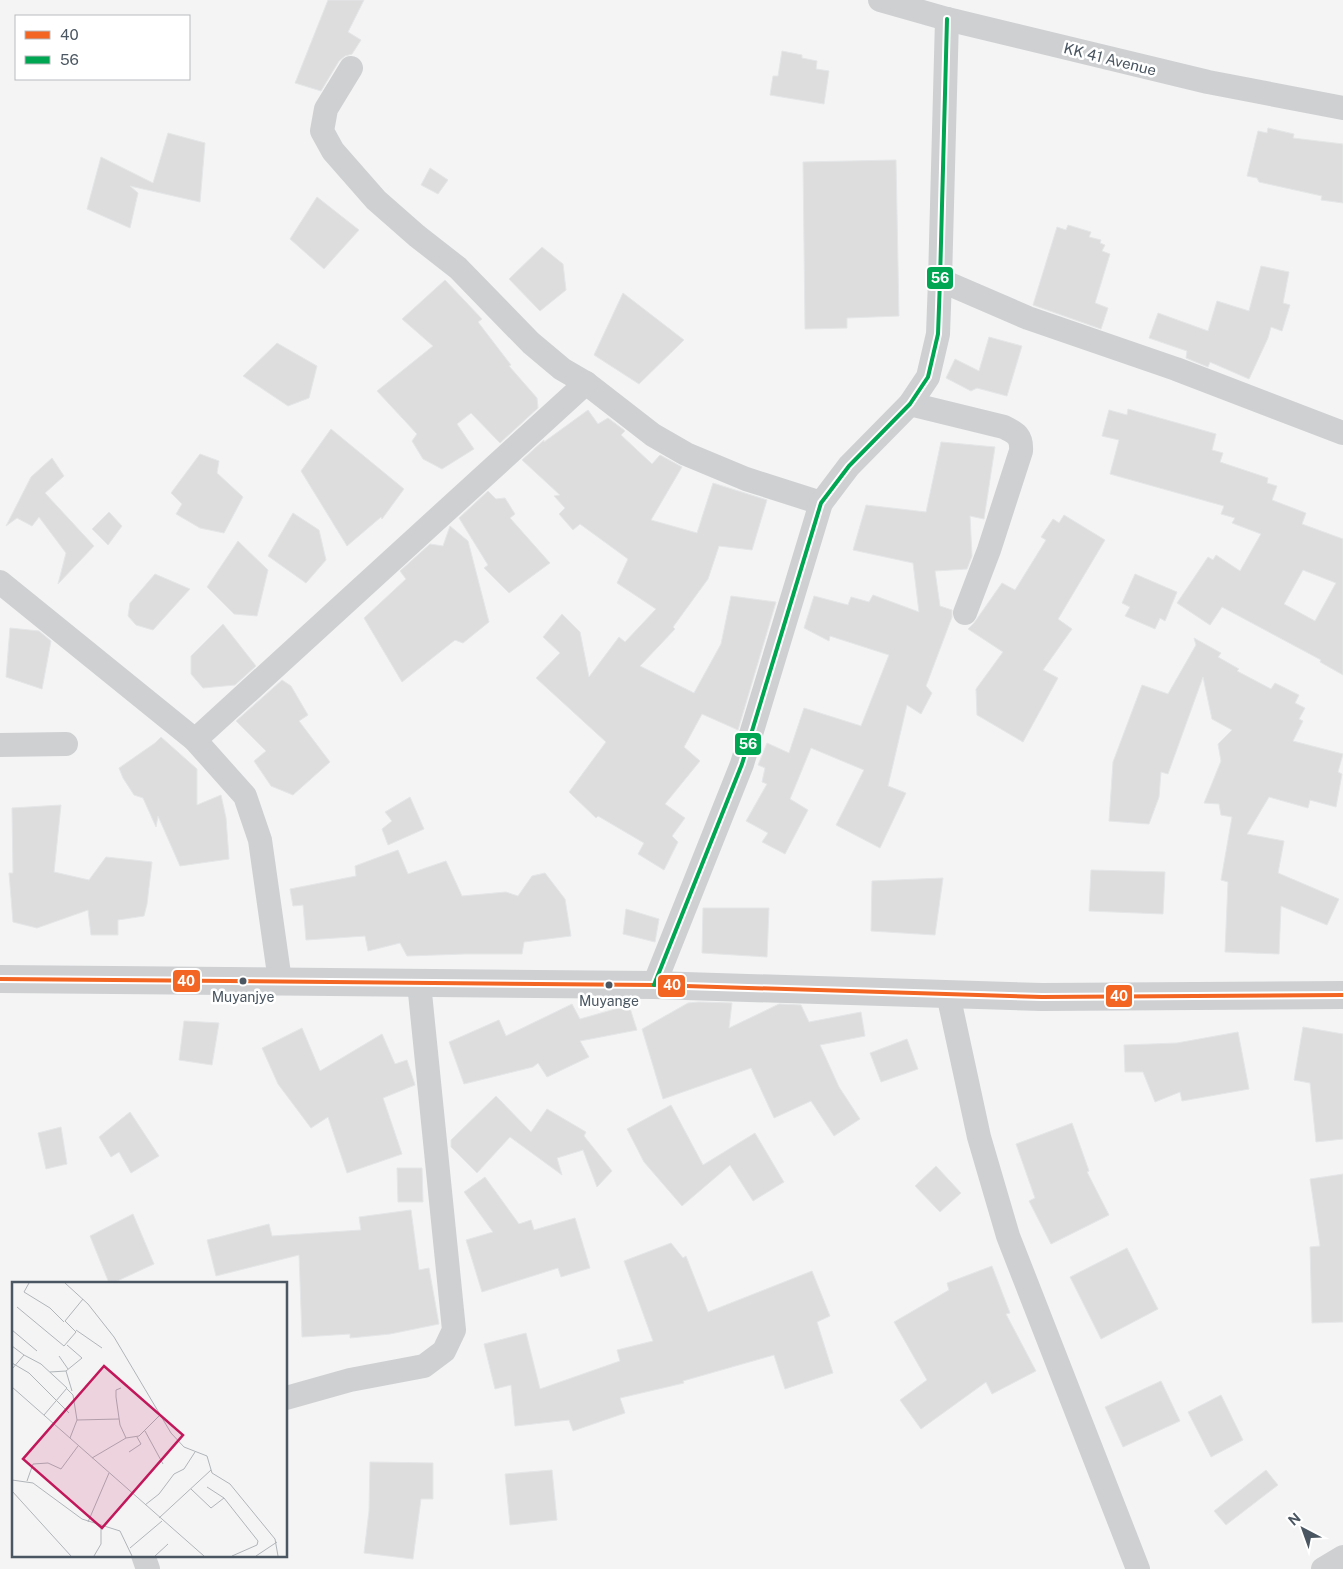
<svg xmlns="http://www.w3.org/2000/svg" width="1343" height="1569" font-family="'Public Sans',sans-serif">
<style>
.building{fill:#ddddde;stroke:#e5e6e7;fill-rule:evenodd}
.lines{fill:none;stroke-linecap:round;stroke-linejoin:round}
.minor{stroke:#ced0d2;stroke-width:24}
.tertiary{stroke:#ced0d2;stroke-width:28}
.bus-1-casing{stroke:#fff;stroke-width:8}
.bus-2-casing{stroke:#fff;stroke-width:8}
.bus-1{stroke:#f26522;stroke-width:4}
.bus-2{stroke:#00a651;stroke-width:4}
.bus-dot{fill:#4a5661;stroke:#fff;stroke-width:2}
.labels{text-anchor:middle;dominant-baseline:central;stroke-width:5;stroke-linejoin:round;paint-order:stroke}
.bus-label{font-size:14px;fill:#4a5661;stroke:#fff}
.street-label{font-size:15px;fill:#4a5661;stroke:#fff}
.inset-road{fill:none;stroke:#b0b5b9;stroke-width:1}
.view{fill:#c2185b;fill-opacity:0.15;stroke:#c2185b;stroke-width:2.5}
.inset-edge{fill:none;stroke:#4a5661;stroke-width:2.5}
.line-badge{stroke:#fff;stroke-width:2}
.badge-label{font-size:14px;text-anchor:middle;font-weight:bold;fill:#fff}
</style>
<rect width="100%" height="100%" fill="#f4f4f4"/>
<g class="building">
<polygon points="328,0 364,0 348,32 361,40 352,54 345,56 339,61 321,91 295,83"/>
<polygon points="782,51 802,55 802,58 817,61 816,69 829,71 824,104 770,95 773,76 778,76"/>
<polygon points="1268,128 1294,134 1293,138 1343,144 1343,203 1321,200 1322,196 1259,182 1257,178 1247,176 1258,131 1267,133"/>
<polygon points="168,133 205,143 200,202 130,186 138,193 130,228 87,209 101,157 153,183"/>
<polygon points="896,160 899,316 847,318 847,328 805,329 803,162"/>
<polygon points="430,168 448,180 438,194 421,185"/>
<polygon points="317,197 359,230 324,269 290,239"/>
<polygon points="1068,225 1091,232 1089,237 1101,240 1100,243 1105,245 1102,251 1110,254 1095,303 1108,308 1101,329 1033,305 1057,227 1066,230"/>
<polygon points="542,247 563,264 566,290 540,311 509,279"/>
<polygon points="1261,266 1289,272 1283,303 1290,305 1282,331 1271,327 1268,338 1249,379 1210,362 1208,367 1186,358 1187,351 1149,338 1158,313 1208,331 1217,301 1249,311"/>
<polygon points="445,280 482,319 478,322 511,365 509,366 537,398 538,408 500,443 471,413 457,424 474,449 442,469 423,459 412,441 417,434 377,391 433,346 402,319"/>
<polygon points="623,293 684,340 639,384 594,355"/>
<polygon points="989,337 1022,346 1007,396 977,388 971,391 946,378 955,359 979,371"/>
<polygon points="277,343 317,366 309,398 288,406 243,376"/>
<path d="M 1128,409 L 1216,434 L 1212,450 L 1223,453 L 1220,462 L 1268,478 L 1267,483 L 1277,486 L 1272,500 L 1306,513 L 1302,524 L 1343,539 L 1343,675 L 1320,662 L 1321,660 L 1222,607 L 1210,625 L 1177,603 L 1208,557 L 1213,560 L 1216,555 L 1240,571 L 1261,534 L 1232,523 L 1235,518 L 1221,514 L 1224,506 L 1110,474 L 1119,440 L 1102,436 L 1109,410 L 1127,415 ZM 1303,570 L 1336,583 L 1315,621 L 1284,604 Z"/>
<polygon points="588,410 598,424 608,418 624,430 625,431 621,435 652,464 660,455 682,467 651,520 697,533 713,483 767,500 752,550 719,546 708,579 673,627 675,629 640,666 694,693 721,644 731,596 776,602 738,730 702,714 684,747 700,761 665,804 685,818 672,836 678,842 664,870 638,854 644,843 598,816 596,818 569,792 606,742 536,678 560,653 543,637 562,614 580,632 589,677 619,637 625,642 656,609 617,583 628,559 580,524 573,530 559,514 565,508 554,496 560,495 522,460 544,440 544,442"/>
<polygon points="331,429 404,489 382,519 381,517 347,546 301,471"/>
<polygon points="941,442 995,447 984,519 970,516 972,556 967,569 935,571 940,606 952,610 952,617 926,686 932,693 921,714 907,705 888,786 906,793 880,848 836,825 864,770 811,748 790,799 808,810 785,854 762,842 768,833 746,821 767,784 762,782 765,768 758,765 767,743 789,753 804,708 861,726 889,655 830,636 829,641 804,628 814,596 848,605 851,597 869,602 873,595 919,612 913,563 853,550 866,505 926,512"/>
<polygon points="200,454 219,461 217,473 243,497 224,533 200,528 176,514 182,504 171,493"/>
<polygon points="52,458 64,476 45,493 94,546 58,584 66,553 39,517 32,526 17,518 6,526 31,477"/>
<polygon points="488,491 496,499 505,498 515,514 510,518 550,563 509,593 484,568 488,565 459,518"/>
<polygon points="109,512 122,526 108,545 92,529"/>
<polygon points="293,513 319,530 326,560 306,583 268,556"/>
<polygon points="1064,515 1105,540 1058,619 1072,629 1043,670 1058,678 1023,742 977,715 976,689 1003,652 968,629 974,623 1002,583 1015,590 1046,540 1041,537 1053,519 1059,523"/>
<polygon points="450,526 468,541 489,622 463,643 455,640 402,682 364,618 406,579 400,571 430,544 443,546"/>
<polygon points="238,541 268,570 257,616 234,614 207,587"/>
<polygon points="155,574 190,589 153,630 136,625 128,616 130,603"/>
<polygon points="1135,574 1177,592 1165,621 1160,618 1155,629 1125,616 1130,607 1122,603"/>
<polygon points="223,624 256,666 235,685 203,688 191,674 191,656"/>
<polygon points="10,628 39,631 51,641 42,689 6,677"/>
<polygon points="1194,638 1221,653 1218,657 1239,669 1237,671 1271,689 1275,683 1299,695 1295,703 1305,708 1299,719 1303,721 1293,741 1343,754 1338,772 1342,774 1336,807 1310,800 1308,808 1269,797 1247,834 1284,841 1278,873 1339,899 1327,925 1281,906 1279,954 1225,952 1228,882 1221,880 1232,817 1221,815 1219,804 1204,803 1221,761 1218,744 1232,730 1212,719 1203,677 1168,774 1161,772 1159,797 1149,824 1109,821 1113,762 1142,685 1168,694 1196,645"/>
<polygon points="282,680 291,686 308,715 299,721 330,762 293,795 271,786 254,761 266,751 236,721"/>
<polygon points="161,737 197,769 197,805 221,795 226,818 229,859 180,866 158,816 156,827 143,798 134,795 123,778 119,768 155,743"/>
<polygon points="410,797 424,829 388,845 382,829 392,821 385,812"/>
<polygon points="61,805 54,872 89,880 106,857 152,862 147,904 144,916 118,920 118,935 91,935 88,910 37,928 13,922 9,873 13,873 12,808"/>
<polygon points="398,850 408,874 446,861 462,896 506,892 518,896 532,876 545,873 565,899 571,936 524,942 522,954 464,954 407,956 400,943 368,951 365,936 306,940 303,905 293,906 290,889 356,876 355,866"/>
<polygon points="1091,870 1165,872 1163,914 1089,911"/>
<polygon points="943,878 935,935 871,931 872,881"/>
<polygon points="703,908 769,908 767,957 702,953"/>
<polygon points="626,909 659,919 655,942 623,934"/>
<polygon points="699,1002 732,1003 729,1028 779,1004 801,1005 809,1022 861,1012 865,1036 820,1045 839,1087 860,1119 834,1136 811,1101 774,1118 751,1068 663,1099 642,1029 688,1003"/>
<polygon points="572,1004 580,1019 629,1005 637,1030 580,1041 589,1057 547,1077 538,1063 533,1067 464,1084 449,1042 499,1020 506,1036"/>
<polygon points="184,1021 219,1023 212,1065 179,1060"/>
<polygon points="1303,1027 1343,1034 1343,1139 1316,1142 1310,1083 1294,1080"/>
<polygon points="302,1028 320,1071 382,1034 395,1064 407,1060 415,1085 383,1098 402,1154 347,1173 328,1117 311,1128 278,1084 262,1048"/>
<polygon points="1238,1032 1249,1089 1182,1101 1180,1092 1155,1102 1143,1072 1125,1072 1124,1045 1177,1043"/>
<polygon points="907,1039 918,1069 881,1082 870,1053"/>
<polygon points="496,1096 531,1132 547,1109 586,1132 584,1136 612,1171 597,1187 583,1150 557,1158 562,1175 510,1137 477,1173 451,1147 451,1140"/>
<polygon points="671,1105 703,1165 755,1133 784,1182 753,1201 730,1165 682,1206 644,1162 627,1129"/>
<polygon points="130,1112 159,1156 131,1173 119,1152 111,1157 99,1137"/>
<polygon points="1072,1123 1089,1171 1087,1172 1109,1215 1051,1244 1029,1201 1035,1198 1016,1144"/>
<polygon points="61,1127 67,1164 46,1169 38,1133"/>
<polygon points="936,1166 961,1193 940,1212 915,1186"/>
<polygon points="397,1168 422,1168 423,1202 398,1202"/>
<polygon points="1343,1174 1343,1322 1312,1323 1310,1247 1320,1246 1310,1179"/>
<polygon points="485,1177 519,1224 531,1220 534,1230 575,1218 590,1268 561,1277 558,1268 482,1292 466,1240 493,1232 464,1192"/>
<polygon points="411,1210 419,1270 429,1268 439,1324 390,1334 350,1338 350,1334 302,1337 299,1255 216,1276 207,1240 269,1224 272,1236 361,1230 359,1217"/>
<polygon points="133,1214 154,1264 113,1283 109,1283 90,1236"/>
<polygon points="671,1243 683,1258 686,1256 708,1312 812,1271 830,1316 817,1322 833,1373 785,1389 774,1355 683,1381 684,1383 620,1398 625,1413 573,1431 569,1420 515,1426 511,1385 495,1389 484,1344 526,1333 540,1389 620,1361 617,1350 653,1341 624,1261"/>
<polygon points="1127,1248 1158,1309 1101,1339 1070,1277"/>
<polygon points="992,1266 1010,1313 1006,1314 1036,1371 992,1394 986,1382 921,1429 900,1400 927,1380 894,1322 949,1290 947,1283"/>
<polygon points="1161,1381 1180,1421 1123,1447 1105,1407"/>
<polygon points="1221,1395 1243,1440 1211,1457 1188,1412"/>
<polygon points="370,1462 433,1463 433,1499 421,1499 413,1559 364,1553 369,1511"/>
<polygon points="552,1470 557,1520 510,1525 505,1474"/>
<polygon points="1266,1470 1278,1485 1226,1525 1214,1511"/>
</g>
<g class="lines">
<g class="minor">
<polyline points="880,0 947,19 1208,82 1343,108"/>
<polyline points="351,68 326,109 322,131 333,151 376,200 417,236 458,268 531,343 562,369 586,383 653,435 686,454 746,479 821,503"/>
<polyline points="940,280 1028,318 1176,369 1343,433"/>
<path d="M 910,404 L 1004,427 C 1016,433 1022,436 1021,451 L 989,550 L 965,613"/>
<polyline points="0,582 195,740 245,796 260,840 280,981"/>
<polyline points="195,740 586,383"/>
<polyline points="0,745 66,744"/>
<polyline points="654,985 742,764 821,503 849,466 910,404 928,377 938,334 940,280 947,19"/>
<polyline points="948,994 979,1137 1008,1236 1138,1569"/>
<polyline points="286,1398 350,1380 424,1366 444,1351 454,1330 419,983"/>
<polyline points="143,1555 148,1569"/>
<polyline points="1323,1569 1343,1557"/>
</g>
<polyline class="tertiary" points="0,979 654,985 1042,997 1343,995"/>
<g class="bus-1-casing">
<polyline id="bus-1" points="0,979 654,985 1042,997 1343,995"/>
</g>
<g class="bus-2-casing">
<polyline id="bus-2" points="654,985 742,764 821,503 849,466 910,404 928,377 938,334 940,280 947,19"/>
</g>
<use href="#bus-1" class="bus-1"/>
<use href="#bus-2" class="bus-2"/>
</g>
<g class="bus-dot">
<circle cx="243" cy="981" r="4.5"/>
<circle cx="609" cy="985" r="4.5"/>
</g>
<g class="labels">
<g class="bus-label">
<text x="243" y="997">Muyanjye</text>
<text x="609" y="1001">Muyange</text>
</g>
<g class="street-label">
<text transform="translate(1110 59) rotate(14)">KK 41 Avenue</text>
</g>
</g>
<g transform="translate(12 1282)">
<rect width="275" height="275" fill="#f4f4f4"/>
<path class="inset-road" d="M 17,1 L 12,10 L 38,26 L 52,40M 53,1 L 76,22 L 102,55 L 159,151 L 172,165 L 195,174 L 200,191 L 218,202 L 263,257 L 266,274M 5,25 L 52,64 L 64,50 L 53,39 L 71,17M 0,48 L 25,69M 64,48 L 90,66M 0,64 L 12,73 L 0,87M 12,73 L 29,82 L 55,106 L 32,133M 47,74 L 56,87M 0,81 L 17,91 L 57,131M 54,89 L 60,109M 38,90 L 54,89 L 70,76 L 55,63M 0,105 L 192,274M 109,106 L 104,108 L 104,115 L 108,143 L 114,156M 55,107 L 61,113 L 65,138 L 58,156M 65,138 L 107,137M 133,149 L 151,182M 117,170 L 129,162 L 125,155M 80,176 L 114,156 L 127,154 L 147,134M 0,198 L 21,201 L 70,237 L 108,249 L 120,274M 15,199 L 21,182 L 36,181 L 49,187 L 66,164M 195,205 L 212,216 L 246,259 L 245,263 L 220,274M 179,207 L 199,226 L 212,216M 0,209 L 59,274M 133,223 L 147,212 L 162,192 L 172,187 L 183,170M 147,236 L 199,188M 76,240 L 97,191M 118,266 L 150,239M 82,274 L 89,262 L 89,245M 143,274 L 156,262M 244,274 L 265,260"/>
<path class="view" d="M 92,84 L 171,153 L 90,246 L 11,177 Z"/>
<rect width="275" height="275" class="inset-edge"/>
</g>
<g class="line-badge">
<rect x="926" y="266" width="28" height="24" rx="5" fill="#00a651"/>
<rect x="734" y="732" width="28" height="24" rx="5" fill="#00a651"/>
<rect x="172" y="969" width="29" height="24" rx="5" fill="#f26522"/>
<rect x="657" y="974" width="29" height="24" rx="5" fill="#f26522"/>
<rect x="1105" y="984" width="28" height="24" rx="5" fill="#f26522"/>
</g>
<g class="badge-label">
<text x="940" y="283">56</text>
<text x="748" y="749">56</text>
<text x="186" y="986">40</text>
<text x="672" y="990">40</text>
<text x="1119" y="1001">40</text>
</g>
<rect x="15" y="15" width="175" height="65" fill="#ffffff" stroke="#b7bbc0"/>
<rect x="25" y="31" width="25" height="8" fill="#f26522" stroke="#b7bbc0"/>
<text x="60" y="40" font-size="15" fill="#4a5661">40</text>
<rect x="25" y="56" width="25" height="8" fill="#00a651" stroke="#b7bbc0"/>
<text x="60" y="65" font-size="15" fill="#4a5661">56</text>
<g transform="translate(1303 1529) rotate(319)" stroke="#ffffff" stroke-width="4" paint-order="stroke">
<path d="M0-4L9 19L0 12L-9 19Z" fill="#4a5661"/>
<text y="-8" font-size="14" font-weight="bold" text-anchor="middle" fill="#4a5661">N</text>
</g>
</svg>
